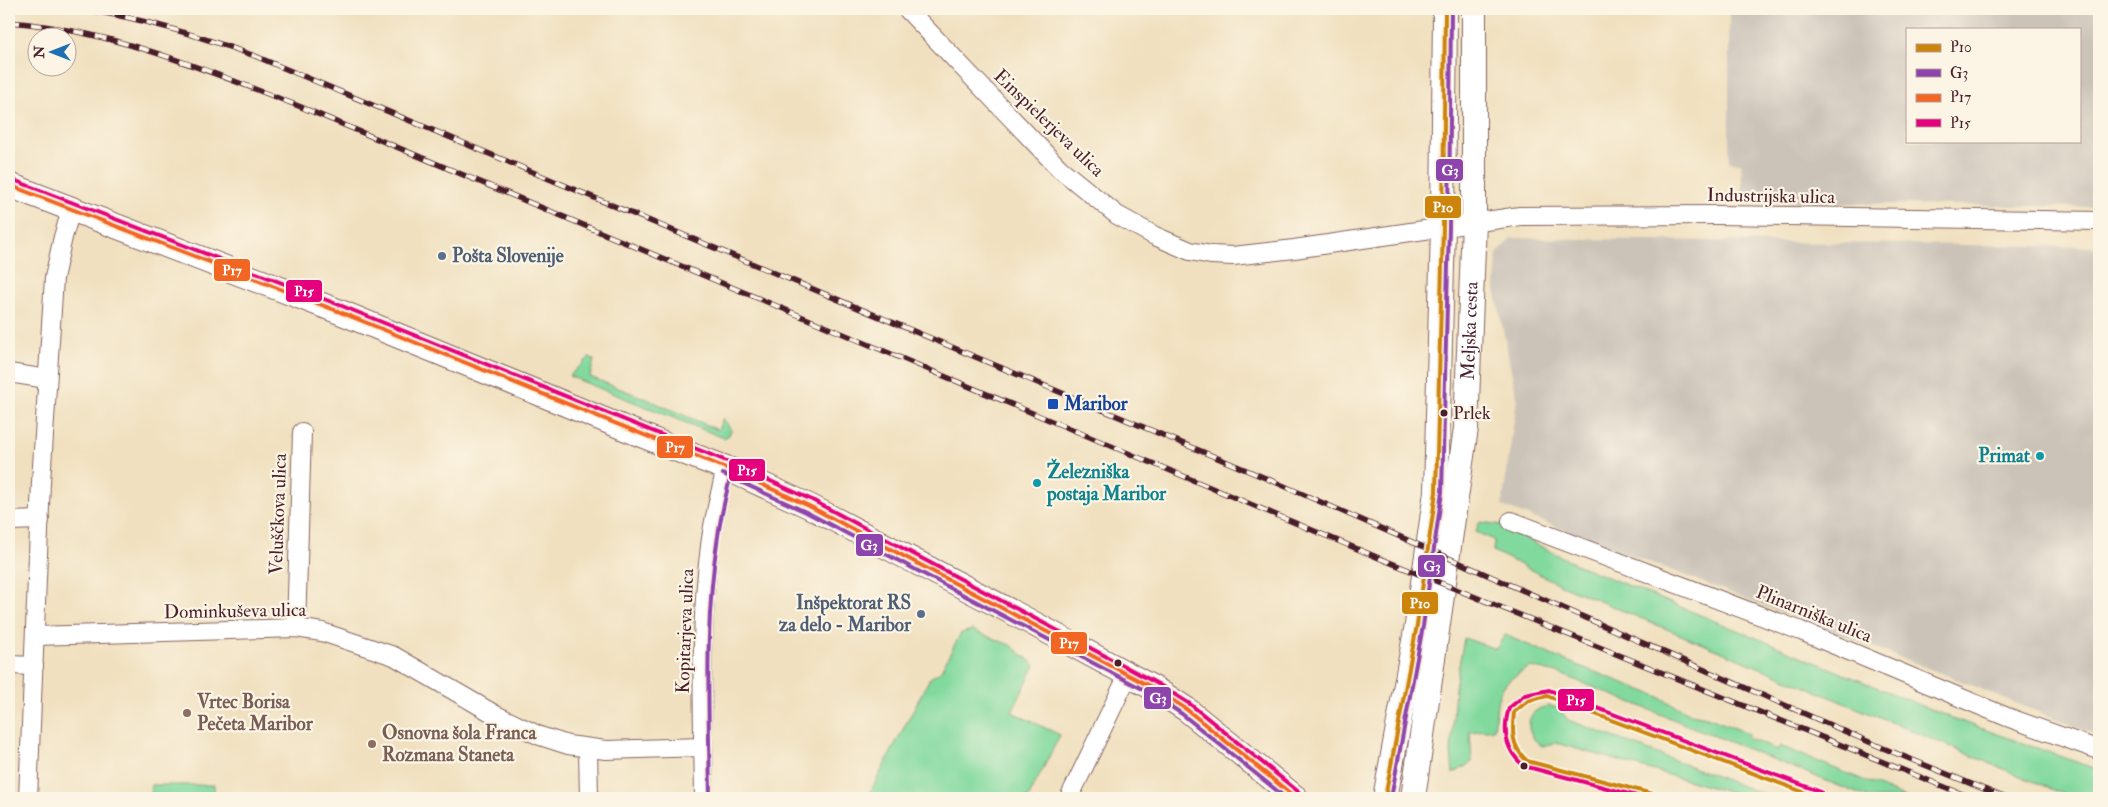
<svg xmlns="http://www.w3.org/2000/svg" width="2108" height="807" font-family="'IM FELL Double Pica',serif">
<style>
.industrial{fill:#cbc3b8;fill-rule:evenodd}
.green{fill:#81d99e;stroke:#667c64}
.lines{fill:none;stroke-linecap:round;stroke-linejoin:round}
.street-casing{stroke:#84635f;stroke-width:20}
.secondary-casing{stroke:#84635f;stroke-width:26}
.street{stroke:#fff;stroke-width:18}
.secondary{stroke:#fff;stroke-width:24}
.rail-casing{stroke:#4a1f2b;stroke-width:5.5}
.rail{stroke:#fcf5e5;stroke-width:4;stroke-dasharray:11;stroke-linecap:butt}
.bus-1-casing{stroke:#fcf5e5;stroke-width:8}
.bus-2-casing{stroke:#fcf5e5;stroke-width:8}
.bus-3-casing{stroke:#fcf5e5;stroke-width:8}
.bus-4-casing{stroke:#fcf5e5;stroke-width:8}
.bus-1{stroke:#cc840b;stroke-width:4}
.bus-2{stroke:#8e44ad;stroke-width:4}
.bus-3{stroke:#f26522;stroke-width:4}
.bus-4{stroke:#e5007d;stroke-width:4}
.service-dot{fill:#5c6f8a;stroke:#fcf5e5;stroke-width:2}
.transit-dot{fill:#1a4fb4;stroke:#fcf5e5;stroke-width:2}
.bus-dot{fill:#4a1f2b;stroke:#fcf5e5;stroke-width:2}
.culture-dot{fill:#0f9aa8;stroke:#fcf5e5;stroke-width:2}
.education-dot{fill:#8d6e63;stroke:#fcf5e5;stroke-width:2}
.labels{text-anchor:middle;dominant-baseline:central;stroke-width:4.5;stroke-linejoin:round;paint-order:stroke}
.bus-label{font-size:18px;fill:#4a1f2b;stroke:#fcf5e5;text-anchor:start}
.street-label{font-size:19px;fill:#4a1f2b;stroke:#fcf5e5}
.service-label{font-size:19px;font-weight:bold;fill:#4e5e75;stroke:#fcf5e5;text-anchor:start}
.transit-label{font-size:19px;font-weight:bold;fill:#164399;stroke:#fcf5e5;text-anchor:start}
.culture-label{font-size:19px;font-weight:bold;fill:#0d838f;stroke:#fcf5e5;text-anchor:end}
.education-label{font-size:19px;font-weight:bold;fill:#785e54;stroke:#fcf5e5;text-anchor:start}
.line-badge{stroke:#fcf5e5;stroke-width:2}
.badge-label{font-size:14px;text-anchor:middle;font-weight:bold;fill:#fff}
</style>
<rect width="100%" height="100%" fill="#fcf5e5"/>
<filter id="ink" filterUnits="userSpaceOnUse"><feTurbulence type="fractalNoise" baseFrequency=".02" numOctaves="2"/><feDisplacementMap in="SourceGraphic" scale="10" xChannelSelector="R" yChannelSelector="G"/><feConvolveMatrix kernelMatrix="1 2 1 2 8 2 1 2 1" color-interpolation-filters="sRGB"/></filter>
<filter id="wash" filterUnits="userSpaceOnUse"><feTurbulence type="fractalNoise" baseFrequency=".0096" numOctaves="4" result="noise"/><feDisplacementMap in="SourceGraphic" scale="20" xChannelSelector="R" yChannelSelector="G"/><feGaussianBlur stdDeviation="1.12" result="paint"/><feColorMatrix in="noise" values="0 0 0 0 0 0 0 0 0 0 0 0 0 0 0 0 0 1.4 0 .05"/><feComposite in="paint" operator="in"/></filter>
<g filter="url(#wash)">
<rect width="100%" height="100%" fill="#f0e0bf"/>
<g class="industrial">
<path d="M 1729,9 L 2099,9 L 2099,207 L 1743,202 L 1741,163 L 1729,162 ZM 1907,29 L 2079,29 L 2079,141 L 1907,141 Z"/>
<polygon points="1511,238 2099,247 2099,736 1933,670 1502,506 1517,399 1495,289 1497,254"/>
</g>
<g class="green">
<polygon points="590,357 594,360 590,377 649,400 718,430 723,418 731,430 729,435 724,438 569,376"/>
<polygon points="1479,522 1511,526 1512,532 1578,565 1952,718 2099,770 2099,798 2073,798 1561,585 1493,551 1494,540 1476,532"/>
<polygon points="972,630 1010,645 1035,665 1012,712 1060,735 1028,798 867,798 930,678 940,672 961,633"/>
<path d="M 1505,635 L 1556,657 L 1657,696 L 1691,714 L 1707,717 L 1749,734 L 1747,738 L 1777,750 L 1780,746 L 1907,798 L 1869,798 L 1558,673 L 1530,667 C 1496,685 1498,693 1494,729 L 1470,732 L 1472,762 L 1453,774 L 1451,752 L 1455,687 L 1464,638 L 1496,649 Z"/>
<path d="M 1550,706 L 1558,708 L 1568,720 L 1774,798 L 1750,798 L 1556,743 L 1542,746 C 1522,733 1525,708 1550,706 Z"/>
<rect x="151" y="785" width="63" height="13"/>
</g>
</g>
<g filter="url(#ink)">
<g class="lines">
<g class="street-casing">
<g id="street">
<polyline points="907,9 1059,168 1117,215 1155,236 1190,251 1211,255 1233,256 1294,249 1520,216 1717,215 2099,221"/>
<polyline points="9,373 47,379"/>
<polyline points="9,521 40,520"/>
<polyline points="1511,521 1801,631 2007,717 2099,750"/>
<polyline points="296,628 302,432"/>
<polyline points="36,636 296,628 322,632 394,656 494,714 540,736 568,745 606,750 702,747"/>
<polyline points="9,665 34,666"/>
<polyline points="588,749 589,798"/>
<polyline points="28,798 41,482 54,278 63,237 71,210"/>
<path d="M 704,798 C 703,715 699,630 710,546 C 713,520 720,494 726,468"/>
<polyline points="1069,798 1128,675"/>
</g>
</g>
<g class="secondary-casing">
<g id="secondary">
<polyline points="9,185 340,312 678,450 726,468 809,506 1025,619 1155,689 1186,709 1296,798"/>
<polyline points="1385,798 1417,625 1436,492 1443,227 1445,9"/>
<path id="s1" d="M 1413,798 L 1466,428 L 1474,222 L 1474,9"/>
</g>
</g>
<use href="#street" class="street"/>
<use href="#secondary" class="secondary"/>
<g class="rail-casing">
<g id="rail">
<path d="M 82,9 C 142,18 199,36 255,56 L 1275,482 L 1883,748 L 2006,798"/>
<path d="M 9,22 C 112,30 206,70 301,107 L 1379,558 L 1972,798"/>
</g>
</g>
<use href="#rail" class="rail"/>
<g class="bus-1-casing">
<g id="bus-1">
<polyline points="1385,798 1417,625 1436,492 1443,227 1445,9"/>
<path d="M 1668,798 L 1527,761 C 1511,746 1512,732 1514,712 L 1528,701 L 1547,696 L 1819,798"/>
</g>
</g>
<g class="bus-2-casing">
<g id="bus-2">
<polyline points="723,474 806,512 1152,694 1182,714 1286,798"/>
<path d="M 710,798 C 709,711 704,623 718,536 C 721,514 727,492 732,469"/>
<polyline points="1391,798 1423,626 1442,492 1449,227 1451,9"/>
</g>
</g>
<g class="bus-3-casing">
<polyline id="bus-3" points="9,185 340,312 726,468 809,506 1155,689 1186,709 1296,798"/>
</g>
<g class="bus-4-casing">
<g id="bus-4">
<polyline points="11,179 342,306 729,462 812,500 1158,684 1190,704 1300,793"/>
<path d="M 1644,798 L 1524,766 C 1506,751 1502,731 1509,708 L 1525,695 L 1549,690 L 1821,792"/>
</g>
</g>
<use href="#bus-1" class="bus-1"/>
<use href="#bus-2" class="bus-2"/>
<use href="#bus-3" class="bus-3"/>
<use href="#bus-4" class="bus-4"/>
</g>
</g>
<g class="service-dot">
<circle cx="442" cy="256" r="5"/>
<circle cx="921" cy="614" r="5"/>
</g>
<rect class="transit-dot" x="1047" y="398" width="12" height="12" rx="2.5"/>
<g class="bus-dot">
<circle cx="1444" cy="413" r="4.5"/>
<circle cx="1118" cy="663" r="4.5"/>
<circle cx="1524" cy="766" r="4.5"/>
</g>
<g class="culture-dot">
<circle cx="2040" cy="456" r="5"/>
<circle cx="1037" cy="483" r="5"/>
</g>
<g class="education-dot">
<circle cx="187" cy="713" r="5"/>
<circle cx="372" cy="744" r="5"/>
</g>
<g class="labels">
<g class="bus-label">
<text x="1453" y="413">Prlek</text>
</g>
<g class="street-label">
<text transform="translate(1049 123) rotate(44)">Einspielerjeva ulica</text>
<text transform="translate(1771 196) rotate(1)">Industrijska ulica</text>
<text stroke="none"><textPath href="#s1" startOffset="471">Meljska cesta</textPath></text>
<text transform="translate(278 514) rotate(-88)">Veluščkova ulica</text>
<text transform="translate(235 611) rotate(-1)">Dominkuševa ulica</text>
<text transform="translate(1814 614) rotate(22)">Plinarniška ulica</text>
<text transform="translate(685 631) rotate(-88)">Kopitarjeva ulica</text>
</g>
<g class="service-label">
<text x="452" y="256">Pošta Slovenije</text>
<text x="911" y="603" text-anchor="end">Inšpektorat RS<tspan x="911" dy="22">za delo - Maribor</tspan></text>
</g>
<g class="transit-label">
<text x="1064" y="404">Maribor</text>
</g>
<g class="culture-label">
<text x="2030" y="456">Primat</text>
<text x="1047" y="472" text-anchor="start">Železniška<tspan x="1047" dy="22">postaja Maribor</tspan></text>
</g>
<g class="education-label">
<text x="197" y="702">Vrtec Borisa<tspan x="197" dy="22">Pečeta Maribor</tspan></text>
<text x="382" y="733">Osnovna šola Franca<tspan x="382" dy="22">Rozmana Staneta</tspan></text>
</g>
</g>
<g class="line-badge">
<rect x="1435" y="158" width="29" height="24" rx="5" fill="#8e44ad"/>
<rect x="1424" y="195" width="38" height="24" rx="5" fill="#cc840b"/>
<rect x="213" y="258" width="38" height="24" rx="5" fill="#f26522"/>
<rect x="285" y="279" width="38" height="24" rx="5" fill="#e5007d"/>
<rect x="656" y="435" width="38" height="24" rx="5" fill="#f26522"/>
<rect x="728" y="458" width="38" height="24" rx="5" fill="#e5007d"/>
<rect x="855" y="533" width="29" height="24" rx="5" fill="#8e44ad"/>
<rect x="1417" y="554" width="29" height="24" rx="5" fill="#8e44ad"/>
<rect x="1401" y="591" width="38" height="24" rx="5" fill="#cc840b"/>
<rect x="1050" y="631" width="38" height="24" rx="5" fill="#f26522"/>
<rect x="1143" y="686" width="29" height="24" rx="5" fill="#8e44ad"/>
<rect x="1557" y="688" width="38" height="24" rx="5" fill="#e5007d"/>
</g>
<g class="badge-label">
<text x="1450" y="175">G3</text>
<text x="1443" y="212">P10</text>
<text x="232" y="275">P17</text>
<text x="304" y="296">P15</text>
<text x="675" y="452">P17</text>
<text x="747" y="475">P15</text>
<text x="869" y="550">G3</text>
<text x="1432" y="571">G3</text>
<text x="1420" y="608">P10</text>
<text x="1069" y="648">P17</text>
<text x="1158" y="703">G3</text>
<text x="1576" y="705">P15</text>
</g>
<rect width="2108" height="807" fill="none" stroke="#fcf5e5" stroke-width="30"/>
<rect x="1906" y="28" width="175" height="115" fill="#fcf5e5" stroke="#b59f9b"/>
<rect x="1916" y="44" width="25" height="8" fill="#cc840b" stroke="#b59f9b"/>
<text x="1950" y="52" font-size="15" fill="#4a1f2b">P10</text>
<rect x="1916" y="69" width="25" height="8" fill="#8e44ad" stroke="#b59f9b"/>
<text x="1950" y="78" font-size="15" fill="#4a1f2b">G3</text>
<rect x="1916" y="94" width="25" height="8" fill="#f26522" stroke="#b59f9b"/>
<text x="1950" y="102" font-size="15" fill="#4a1f2b">P17</text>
<rect x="1916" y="119" width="25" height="8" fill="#e5007d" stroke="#b59f9b"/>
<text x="1950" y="128" font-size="15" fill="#4a1f2b">P15</text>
<g transform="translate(52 52) rotate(270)"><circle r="24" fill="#fcf5e5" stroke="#b59f9b"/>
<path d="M0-4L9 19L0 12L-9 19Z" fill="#1f6fb2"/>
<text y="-8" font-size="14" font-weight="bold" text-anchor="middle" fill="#4a1f2b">N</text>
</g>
</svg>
